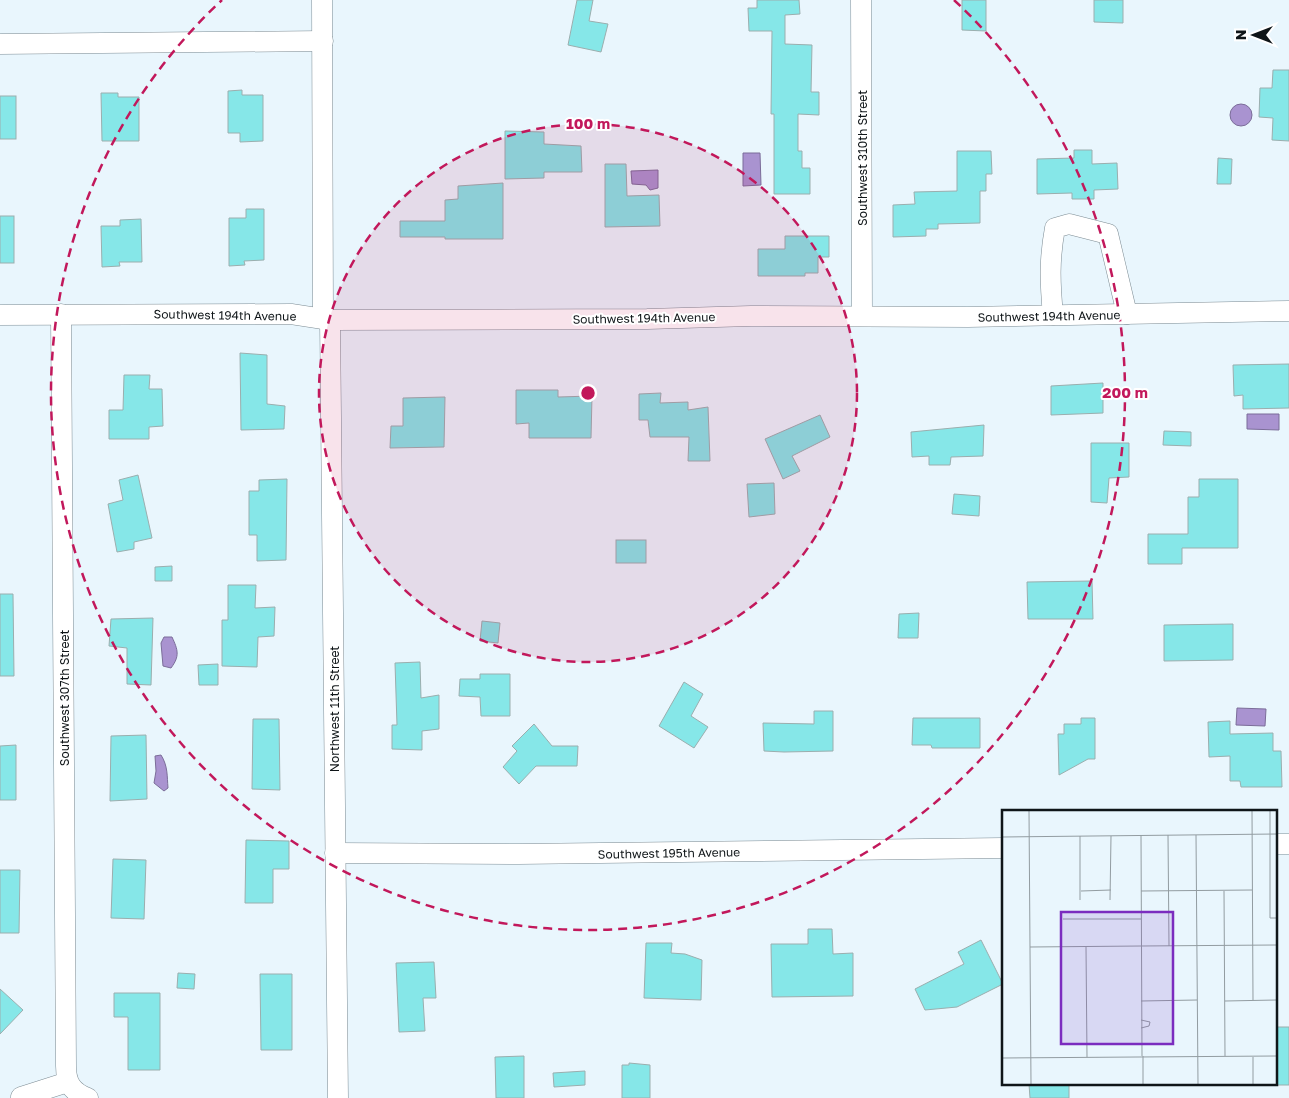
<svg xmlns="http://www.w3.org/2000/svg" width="1289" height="1098" font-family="'Golos Text',sans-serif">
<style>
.water{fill:#a993d0;stroke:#7b6d99}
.building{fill:#86e7e8;stroke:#9baeae}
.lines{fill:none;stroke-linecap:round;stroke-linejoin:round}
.minor-casing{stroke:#7c8b93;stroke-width:21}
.minor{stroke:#fff;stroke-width:20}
.ring{fill:none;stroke:#c2185b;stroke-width:2.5;stroke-dasharray:9 6}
.labels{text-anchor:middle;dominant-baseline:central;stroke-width:4;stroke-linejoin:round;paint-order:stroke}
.street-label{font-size:12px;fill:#0f1518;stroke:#fff}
.inset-road{fill:none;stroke:#929ca1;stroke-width:1}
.view{fill:#7b2cbf;fill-opacity:0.15;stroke:#7b2cbf;stroke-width:2.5}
.inset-edge{fill:none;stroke:#0f1518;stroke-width:2.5}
.centre{fill:#c2185b;stroke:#fff;stroke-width:2.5}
.ring-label{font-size:15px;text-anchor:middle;font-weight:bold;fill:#c2185b;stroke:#fff;stroke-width:4;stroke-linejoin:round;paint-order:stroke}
</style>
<rect width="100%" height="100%" fill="#e9f6fd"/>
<g class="water">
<circle cx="1241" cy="115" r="11"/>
<polygon points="743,153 760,153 761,185 743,186"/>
<polygon points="658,170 658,188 650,190 646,185 632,184 631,171"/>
<polygon points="1247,414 1279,414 1279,430 1247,429"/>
<path d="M 164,637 L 172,637 C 178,650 180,656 171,668 L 163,666 L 161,643 Z"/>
<polygon points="1237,708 1266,709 1265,726 1236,725"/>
<path d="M 161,755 C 168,766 167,776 168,788 L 164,791 L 154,783 L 156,771 L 155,756 Z"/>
</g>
<g class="building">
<polygon points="577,0 593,0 589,21 608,24 601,52 568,45"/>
<polygon points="757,0 799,0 800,14 785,15 785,44 812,45 811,92 819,92 819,115 798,114 798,151 802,151 802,168 810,168 810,194 774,194 774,114 771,114 772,31 749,31 748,8 757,8"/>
<polygon points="962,0 986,0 986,31 962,30"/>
<polygon points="1094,0 1123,0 1123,23 1094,22"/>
<polygon points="1273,70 1289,70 1289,141 1272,140 1273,118 1259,117 1260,88 1272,88"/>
<polygon points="242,90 242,95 263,95 263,141 240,142 240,133 228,133 228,91"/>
<polygon points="101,93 118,93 118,97 139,97 139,141 102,141"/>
<rect x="0" y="96" width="16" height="43"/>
<polygon points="505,131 544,132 544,144 581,146 582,172 544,172 544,178 505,179"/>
<polygon points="1074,150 1092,150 1092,164 1117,163 1118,189 1094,190 1094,199 1072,199 1072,193 1037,194 1037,159 1074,158"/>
<polygon points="957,151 991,151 992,174 986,174 986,191 980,191 980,223 938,224 938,229 926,229 926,236 893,237 893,205 915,204 914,192 957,191"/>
<polygon points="1218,158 1232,159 1231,184 1217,184"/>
<polygon points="605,164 626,164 627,196 659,195 660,226 605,227"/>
<polygon points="503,183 503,239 445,239 445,237 400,237 400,221 445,221 445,200 458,199 458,186"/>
<polygon points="246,209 264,209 264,260 244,261 245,265 229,266 229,218 246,218"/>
<rect x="0" y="216" width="14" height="47"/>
<polygon points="141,219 142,262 119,262 120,266 102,267 101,226 120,226 120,220"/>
<polygon points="785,236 829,236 829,257 818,257 818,273 805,273 805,276 758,276 758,249 785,249"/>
<polygon points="240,353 267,355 267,404 285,406 284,429 241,430"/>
<polygon points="1289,364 1289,408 1243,409 1243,395 1234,396 1233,365"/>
<polygon points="124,375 150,375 149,389 162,389 163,426 149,427 149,439 109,439 109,410 123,410"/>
<polygon points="1103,383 1103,413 1051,415 1051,386"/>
<polygon points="516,390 558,390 558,397 592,396 591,438 529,438 529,423 516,424"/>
<polygon points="661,393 660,403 688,402 688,410 708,407 710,461 688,461 689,437 650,437 648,420 639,420 639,394"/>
<polygon points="445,397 444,447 390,448 391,426 403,426 403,398"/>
<polygon points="820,415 830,437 792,456 800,471 783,479 765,439"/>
<polygon points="984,425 983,456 951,457 950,465 929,465 929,456 912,457 911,432"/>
<polygon points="1164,431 1191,432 1191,446 1163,445"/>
<polygon points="1091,443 1129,443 1129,477 1109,478 1107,503 1091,502"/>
<polygon points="138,475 152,538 134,542 134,549 117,552 108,504 123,500 119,480"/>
<polygon points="287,479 286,560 257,561 257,535 249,535 249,491 259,491 259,480"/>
<polygon points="1199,479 1238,479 1238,548 1182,548 1182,564 1148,564 1148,534 1188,534 1188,497 1199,497"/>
<polygon points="774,483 775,514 749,517 747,484"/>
<polygon points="954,494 980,496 979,516 952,514"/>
<rect x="616" y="540" width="30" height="23"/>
<polygon points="172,566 172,581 155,581 155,567"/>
<polygon points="1092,581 1093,619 1028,619 1027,582"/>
<polygon points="228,585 256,585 255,608 275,607 274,636 258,637 257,667 222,666 222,620 228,620"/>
<polygon points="0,594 13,594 14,676 0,676"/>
<polygon points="919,613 918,638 898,638 899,614"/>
<polygon points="153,618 151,685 127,684 127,648 109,646 111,619"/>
<polygon points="482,621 500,623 498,643 480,641"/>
<polygon points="1233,624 1233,660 1164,661 1164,625"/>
<polygon points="420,662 421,698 439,695 439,729 422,731 422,750 392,749 392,725 397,725 395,663"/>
<polygon points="218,664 218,685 199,685 198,665"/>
<polygon points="480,674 510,674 510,716 481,716 480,697 459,696 460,679 480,679"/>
<polygon points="684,682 703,694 691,716 708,727 694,748 659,726"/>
<polygon points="814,711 833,711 833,751 784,752 764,751 763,723 814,724"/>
<polygon points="913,718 980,718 980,748 932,748 931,745 912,745"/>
<polygon points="1081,718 1095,718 1095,759 1088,759 1059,775 1058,734 1064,734 1064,724 1081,724"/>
<polygon points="253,719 279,719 280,790 252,789"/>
<polygon points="1230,721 1230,734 1273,733 1273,751 1281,751 1282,787 1241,787 1240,781 1230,781 1230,756 1209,757 1208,722"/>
<polygon points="534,724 552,746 578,746 577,766 536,766 519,784 503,767 517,751 512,746"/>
<polygon points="146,735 147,799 110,801 111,736"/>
<polygon points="16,745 16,800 0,800 0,746"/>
<polygon points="246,840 289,841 289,869 273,869 273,903 245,903"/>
<polygon points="113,859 146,860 144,919 111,918"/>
<polygon points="0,870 20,870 19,933 0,933"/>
<polygon points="808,929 832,929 833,954 853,953 853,996 772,997 771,944 808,944"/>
<polygon points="981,940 1003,984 957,1007 925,1010 915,989 964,964 958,952"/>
<polygon points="646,943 672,943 671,953 685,954 702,960 701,1000 644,998"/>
<polygon points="434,962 436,998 423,998 425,1031 399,1032 396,963"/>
<polygon points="178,973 195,974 194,989 177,988"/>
<polygon points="260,974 292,974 292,1050 261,1050"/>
<polygon points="0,989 23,1010 0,1034"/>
<polygon points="114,993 160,993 160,1070 128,1070 128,1017 114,1017"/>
<rect x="1275" y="1027" width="14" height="58"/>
<polygon points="524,1056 524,1098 496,1098 495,1057"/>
<polygon points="629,1063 650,1065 650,1098 622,1098 622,1065 629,1065"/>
<polygon points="585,1071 585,1085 554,1087 553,1073"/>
<polygon points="1029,1084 1069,1084 1069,1098 1030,1098"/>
</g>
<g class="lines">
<g class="minor-casing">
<g id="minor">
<polyline points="322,0 323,319"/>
<polyline points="861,0 862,316"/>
<polyline points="0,44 323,41"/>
<path d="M 61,314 L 66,1066 C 66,1083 72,1092 88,1098"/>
<polyline points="0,315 291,314 330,320 647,319 751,316 968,317 1289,311"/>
<path d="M 1053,315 C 1050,283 1049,260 1055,228 L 1069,224 L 1108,234 L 1127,314"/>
<polyline points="330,320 338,1098"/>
<polyline points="1275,844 1289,844"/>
<polyline points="335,853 519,854 1003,848"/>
<polyline points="21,1097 68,1082"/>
</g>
</g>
<use href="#minor" class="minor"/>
</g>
<circle cx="588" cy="393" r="269" fill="#c2185b" fill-opacity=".12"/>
<g class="ring">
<circle cx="588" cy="393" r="269"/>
<path d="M954 0A537 537 0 1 1 222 0"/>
</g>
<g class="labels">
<g class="street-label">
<text transform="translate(862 158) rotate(-90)">Southwest 310th Street</text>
<text transform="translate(225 315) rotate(1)">Southwest 194th Avenue</text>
<text transform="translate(1049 316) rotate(-1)">Southwest 194th Avenue</text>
<text transform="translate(644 318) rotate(-1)">Southwest 194th Avenue</text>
<text transform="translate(64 698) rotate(-90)">Southwest 307th Street</text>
<text transform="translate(334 709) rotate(-90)">Northwest 11th Street</text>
<text transform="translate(669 853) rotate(-1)">Southwest 195th Avenue</text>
</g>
</g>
<g transform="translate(1002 810)">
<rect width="275" height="275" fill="#e9f6fd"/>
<path class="inset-road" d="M 27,1 L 29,274M 250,1 L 251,190M 268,1 L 268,108 L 275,108M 139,25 L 140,246M 166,25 L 167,136M 194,25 L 196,274M 78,26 L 78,90M 0,27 L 275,24M 79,81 L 109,80M 139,81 L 250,80M 222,81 L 223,246M 108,90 L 109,26M 61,109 L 139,109M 139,136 L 275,135M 28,137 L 139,136M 59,137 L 59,105M 84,137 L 85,247M 139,191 L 195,190M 223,191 L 275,190M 139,210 L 148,212 L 147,216 L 139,218M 141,246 L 141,274M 251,247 L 251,274M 0,248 L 275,246"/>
<path class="view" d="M 59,102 L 171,102 L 171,234 L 59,234 Z"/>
<rect width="275" height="275" class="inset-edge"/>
</g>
<circle cx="588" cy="393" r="8" class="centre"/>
<g class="ring-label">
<text x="588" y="129">100 m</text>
<text x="1125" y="398">200 m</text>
</g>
<g transform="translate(1254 35) rotate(270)" stroke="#ffffff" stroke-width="4" paint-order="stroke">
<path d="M0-4L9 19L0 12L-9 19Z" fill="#0f1518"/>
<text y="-8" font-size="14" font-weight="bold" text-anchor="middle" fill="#0f1518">N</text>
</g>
</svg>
